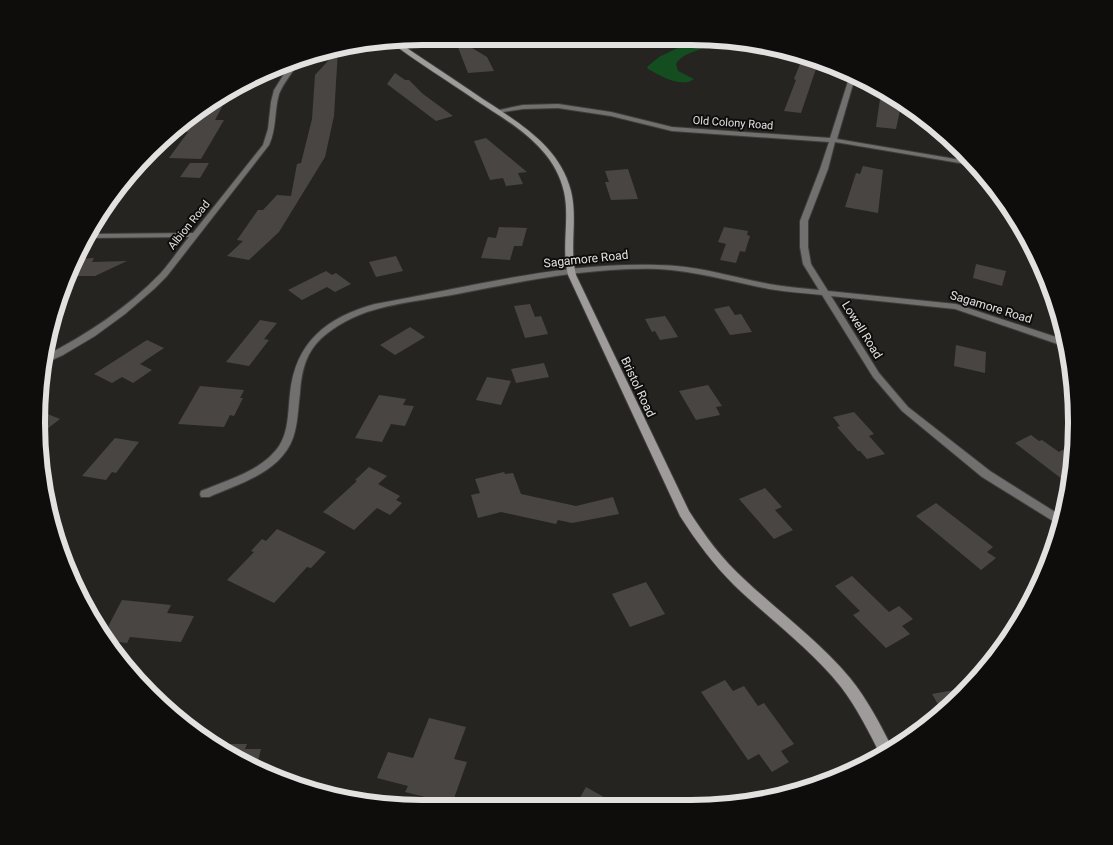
<svg xmlns="http://www.w3.org/2000/svg" width="1113" height="845" font-family="Roboto,sans-serif">
<style>
.green{fill:#144d1f}
.building{fill:#494543}
.lines{fill:none;stroke-linecap:round;stroke-linejoin:round}
.street-casing{stroke:#403e3c;stroke-width:2}
.secondary-casing{stroke:#403e3c;stroke-width:2}
.street{fill:#72706f;fill-rule:evenodd}
.secondary{fill:#9e9b9a;fill-rule:evenodd}
.labels{text-anchor:middle;dominant-baseline:central;stroke-width:4;stroke-linejoin:round;paint-order:stroke}
.far-street-label{font-size:11px;fill:#e2e1df;stroke:#0e0d0c}
.street-label{font-size:12px;fill:#e2e1df;stroke:#0e0d0c}
.rim{fill:none;stroke:#e2e1df;stroke-width:6}
</style>
<rect width="100%" height="100%" fill="#262421"/>
<path class="green" d="M 695,37 L 706,37 L 713,41 C 703,52 683,51 676,64 L 678,71 L 694,79 C 682,89 659,75 648,69 L 647,67 L 659,57 L 692,41 Z"/>
<g class="building">
<polygon points="454,37 487,57 494,71 468,73"/>
<polygon points="338,50 334,116 325,157 279,232 249,260 227,256 243,241 237,240 258,210 263,210 277,195 291,196 297,164 301,163 312,119 315,75"/>
<polygon points="800,64 817,66 801,113 784,111 796,80 794,79"/>
<polygon points="395,73 405,80 409,80 423,94 453,116 436,121 387,84"/>
<polygon points="233,86 215,120 224,120 201,159 169,158 188,132 183,132 193,116"/>
<polygon points="881,92 889,94 902,101 896,129 876,127"/>
<polygon points="486,138 527,172 518,173 523,184 506,186 503,178 490,180 474,141"/>
<polygon points="190,163 209,163 200,178 180,177"/>
<polygon points="863,166 883,170 878,213 845,207 856,173 860,174"/>
<polygon points="628,169 638,199 611,200 605,182 609,182 605,171"/>
<polygon points="499,227 527,228 522,246 514,246 510,260 481,258 488,237 496,238"/>
<polygon points="724,227 748,231 747,235 750,236 745,252 740,251 736,263 720,260 726,244 718,242"/>
<polygon points="396,256 403,271 376,277 369,262"/>
<polygon points="94,258 92,262 127,261 95,276 68,276 73,262 77,259"/>
<polygon points="976,264 1006,271 1002,286 973,278"/>
<polygon points="326,271 332,275 336,273 351,284 335,292 327,287 302,300 288,290"/>
<polygon points="530,304 535,317 541,316 548,334 525,338 514,306"/>
<polygon points="729,306 735,315 741,314 752,332 730,335 714,309"/>
<polygon points="665,316 669,322 678,337 660,340 655,331 652,332 645,319"/>
<polygon points="260,320 277,323 264,339 269,340 249,366 226,362"/>
<polygon points="410,327 425,337 395,355 380,345"/>
<polygon points="147,340 164,348 140,364 152,370 133,383 122,377 112,383 94,374"/>
<polygon points="956,345 986,352 985,373 954,366"/>
<polygon points="544,363 549,377 516,383 511,369"/>
<polygon points="487,377 511,381 501,405 476,400"/>
<polygon points="708,385 722,406 716,407 720,415 696,420 679,391"/>
<polygon points="200,386 244,390 240,398 243,398 234,416 230,415 224,427 178,424"/>
<polygon points="379,395 406,399 403,405 414,406 405,426 391,424 382,442 355,438"/>
<polygon points="40,411 60,419 47,429 38,426"/>
<polygon points="854,412 874,434 869,436 885,454 867,459 860,451 858,451 837,427 840,426 833,417"/>
<polygon points="1031,435 1039,441 1042,440 1059,452 1075,443 1071,486 1015,443"/>
<polygon points="115,438 139,442 116,473 112,472 106,480 82,476"/>
<polygon points="369,467 387,476 378,484 400,496 396,500 402,503 390,515 377,508 354,530 323,512 357,481 355,480"/>
<polygon points="504,472 505,474 513,473 521,494 576,506 613,497 619,514 572,523 558,520 556,524 501,512 478,518 471,495 480,493 475,479"/>
<polygon points="765,488 782,507 775,510 793,530 774,539 739,499"/>
<polygon points="936,503 993,547 987,552 996,558 981,570 916,516"/>
<polygon points="277,529 326,552 311,568 307,567 274,603 227,580 254,552 251,551 262,539 266,541"/>
<polygon points="852,576 889,612 899,606 913,619 902,626 910,634 886,648 853,615 860,611 835,586"/>
<polygon points="646,582 665,614 630,627 612,594"/>
<polygon points="122,600 171,605 167,613 194,616 181,642 130,637 127,643 104,640 102,638"/>
<polygon points="725,680 733,691 744,686 758,706 764,703 794,744 781,751 789,762 772,772 759,754 748,760 701,692"/>
<polygon points="971,687 964,695 943,713 932,694"/>
<polygon points="429,718 466,727 454,759 467,762 452,804 405,792 408,786 377,778 388,752 413,758"/>
<polygon points="213,744 247,744 245,749 261,749 256,769 229,757"/>
<polygon points="586,787 618,805 576,805"/>
</g>
<g class="lines">
<g class="street-casing">
<g id="street">
<polygon points="785,49 799,53 783,52 782,51"/>
<path d="M 299,59 C 296,70 284,81 279,94 C 274,111 277,128 269,145 L 167,276 L 154,289 L 125,314 L 95,336 L 63,355 L 43,364 L 43,357 C 86,335 126,309 160,274 C 170,263 179,249 189,237 L 86,238 L 89,234 L 193,233 L 263,145 L 268,129 L 271,102 L 274,90 L 291,63 Z"/>
<path d="M 851,72 L 856,74 L 837,139 L 967,161 L 971,165 L 835,142 L 828,169 L 808,221 L 808,247 L 811,264 L 828,291 L 956,304 L 1068,341 L 1069,348 L 955,309 L 831,296 L 879,373 L 908,407 L 990,471 L 1063,517 L 1061,526 L 982,477 L 902,411 L 873,377 L 822,295 C 805,293 787,292 769,289 C 733,282 696,271 658,269 C 588,267 520,282 452,295 C 424,300 394,303 367,312 C 348,319 329,329 316,344 C 304,358 301,376 300,393 C 298,408 298,424 293,438 C 281,472 239,484 209,497 L 201,497 L 200,494 L 201,491 C 227,480 262,471 279,446 C 289,431 288,410 290,394 C 295,342 327,317 375,304 C 468,287 562,262 657,265 C 695,265 732,277 769,284 C 786,287 802,288 819,290 L 803,264 L 800,247 L 800,221 L 820,169 L 829,142 L 672,131 L 611,116 L 558,108 L 523,109 L 497,113 L 494,111 L 523,105 L 558,104 L 611,112 L 672,127 L 830,138 Z"/>
</g>
</g>
<g class="secondary-casing">
<path id="secondary" d="M 395,40 C 421,58 448,75 474,93 C 512,119 559,143 571,191 C 578,219 569,247 576,275 L 689,511 C 705,536 722,559 744,579 C 779,612 819,641 850,678 C 867,699 881,725 893,750 L 881,756 C 869,732 857,708 841,687 C 810,648 769,619 734,585 C 713,564 696,541 680,516 L 568,275 C 561,247 570,219 564,192 C 554,147 512,124 477,101 C 448,81 417,62 389,41 Z"/>
</g>
<use href="#street" class="street"/>
<use href="#secondary" class="secondary"/>
</g>
<g class="labels">
<g class="far-street-label">
<text transform="translate(733 123) rotate(4)">Old Colony Road</text>
<text transform="translate(189 225) rotate(-51)">Albion Road</text>
</g>
<g class="street-label">
<text transform="translate(586 259) rotate(-6)">Sagamore Road</text>
<text transform="translate(991 307) rotate(17)">Sagamore Road</text>
<text transform="translate(862 330) rotate(58)">Lowell Road</text>
<text transform="translate(638 387) rotate(65)">Bristol Road</text>
</g>
</g>
<path d="M0 0H1113V845H0ZM422 45H691A377 377 0 0 1 1068 422V423A377 377 0 0 1 691 800H422A377 377 0 0 1 45 423V422A377 377 0 0 1 422 45Z" fill="#0e0d0c" fill-rule="evenodd"/>
<path class="rim" d="M422 45H691A377 377 0 0 1 1068 422V423A377 377 0 0 1 691 800H422A377 377 0 0 1 45 423V422A377 377 0 0 1 422 45Z"/>
</svg>
